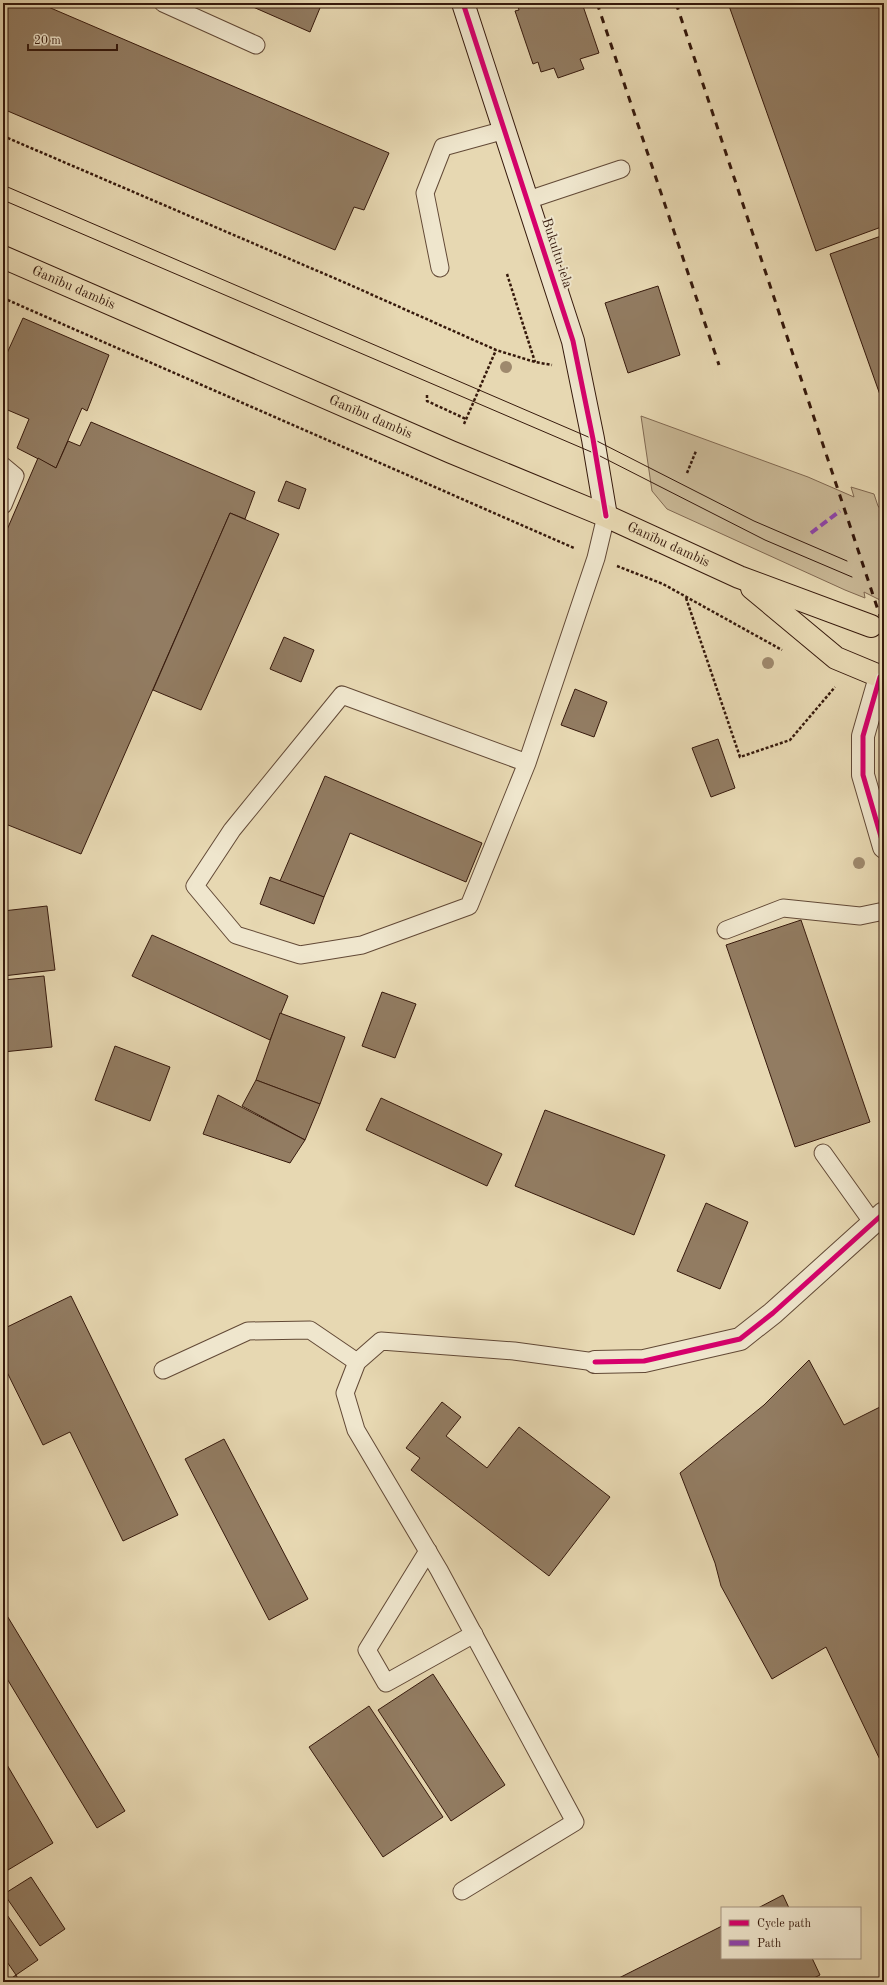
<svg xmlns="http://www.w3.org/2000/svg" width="887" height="1985" font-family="'Old Standard TT',serif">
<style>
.green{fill:#c9b896;stroke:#806851}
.building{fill:#927c62;stroke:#36190c}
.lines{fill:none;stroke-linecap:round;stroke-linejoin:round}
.lane-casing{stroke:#624936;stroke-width:19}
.street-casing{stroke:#624936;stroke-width:24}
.secondary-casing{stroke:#36190c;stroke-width:24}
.primary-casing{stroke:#36190c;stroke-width:24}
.path{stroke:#36190c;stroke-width:2.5;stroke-dasharray:3 2;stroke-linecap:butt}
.lane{stroke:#efe6cd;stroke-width:17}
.street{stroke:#efe6cd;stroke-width:22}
.secondary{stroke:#efe6cd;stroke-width:22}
.primary{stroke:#e7d8b2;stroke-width:22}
.tram{stroke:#36190c;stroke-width:1}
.rail{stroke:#36190c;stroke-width:3;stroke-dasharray:7 7;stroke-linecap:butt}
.quiet{stroke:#8e44ad;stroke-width:4;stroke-dasharray:8 4;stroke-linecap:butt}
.cycleway-casing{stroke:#efe6cd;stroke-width:8}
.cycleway{stroke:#d6006c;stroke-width:5}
.tree{fill:#9e896d}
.labels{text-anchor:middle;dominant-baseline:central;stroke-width:4;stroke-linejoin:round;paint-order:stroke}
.street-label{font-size:14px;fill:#36190c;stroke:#efe6cd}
</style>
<rect width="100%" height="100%" fill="#e7d8b2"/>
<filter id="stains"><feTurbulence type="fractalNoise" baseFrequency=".005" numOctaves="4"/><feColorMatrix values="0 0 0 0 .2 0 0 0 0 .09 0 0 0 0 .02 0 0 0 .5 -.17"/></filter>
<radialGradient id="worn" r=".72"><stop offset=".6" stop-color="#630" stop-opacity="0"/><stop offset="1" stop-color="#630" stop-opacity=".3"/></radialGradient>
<polygon class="green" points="641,416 808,477 854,497 851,487 874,494 878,506 884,514 884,602 864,592 865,598 845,590 667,509 652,491"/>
<g class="building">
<polygon points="3,3 39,3 389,153 364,210 354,207 335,250 3,109"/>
<polygon points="244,3 322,3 310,32"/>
<polygon points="517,3 582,3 599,53 580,59 584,69 558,78 554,68 541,72 538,62 533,64 515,11 519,10"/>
<polygon points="728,3 884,3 884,226 816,251"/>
<polygon points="884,235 884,406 830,254"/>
<polygon points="658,286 680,355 628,373 605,303"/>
<polygon points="23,318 109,355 87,411 82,408 56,468 17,448 29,419 3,408 5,392 3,391 3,362"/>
<polygon points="91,422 255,492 245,519 230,513 81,854 3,823 3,539 38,458 56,468 68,441 80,446"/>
<polygon points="286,481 306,489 299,509 278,501"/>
<polygon points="230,513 279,534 201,710 153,690"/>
<polygon points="284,637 314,650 301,682 270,669"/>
<polygon points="575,689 607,702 594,737 561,725"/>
<polygon points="718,739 735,788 711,797 692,748"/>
<polygon points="325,776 482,843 466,882 350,833 324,897 280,881"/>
<polygon points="270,877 324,897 314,924 260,904"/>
<polygon points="47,906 55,970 3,976 3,911"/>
<polygon points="801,920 870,1122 795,1147 726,945"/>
<polygon points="152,935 288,996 270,1040 132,976"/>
<polygon points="44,976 52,1047 3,1052 3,980"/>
<polygon points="382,992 416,1004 395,1058 362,1046"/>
<polygon points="280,1013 345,1037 320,1104 256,1080"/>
<polygon points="115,1046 170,1067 150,1121 95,1100"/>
<polygon points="256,1080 320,1104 305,1140 242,1106"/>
<polygon points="218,1095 305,1140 290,1163 203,1134"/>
<polygon points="381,1098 502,1154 487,1186 366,1130"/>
<polygon points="545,1110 665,1155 634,1235 515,1186"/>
<polygon points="706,1203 748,1222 720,1289 677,1271"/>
<polygon points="71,1296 178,1515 123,1541 70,1432 43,1445 3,1364 3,1329"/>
<polygon points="809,1360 844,1425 884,1405 884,1768 826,1647 772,1679 721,1586 715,1563 680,1473 764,1405"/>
<polygon points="442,1402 461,1417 446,1436 487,1468 519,1427 610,1497 549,1576 411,1470 420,1458 406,1448"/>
<polygon points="224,1439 308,1599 269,1620 185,1459"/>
<polygon points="3,1609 125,1811 97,1828 3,1672"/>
<polygon points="433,1674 505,1785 451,1821 378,1710"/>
<polygon points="369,1706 443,1817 383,1857 309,1747"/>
<polygon points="3,1758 53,1843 3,1873"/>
<polygon points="31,1877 65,1929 40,1946 4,1894"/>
<polygon points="783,1895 789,1908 758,1908"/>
<polygon points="3,1909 38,1960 16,1975 3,1956"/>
<polygon points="722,1926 722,1958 812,1958 820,1975 806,1982 611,1982"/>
<polygon points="16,1975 20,1982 6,1982"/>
</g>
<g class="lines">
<g class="lane-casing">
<g id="lane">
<polyline points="163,3 256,45"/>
<polyline points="528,200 621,169"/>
<polyline points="440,268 425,193 443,147 505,130"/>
<polyline points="3,466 15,476 3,505"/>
<polyline points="527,763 469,906 362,945 300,955 236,935 195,886 232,830 342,695 527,763 596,558 606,516"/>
<polyline points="726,930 783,908 860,916 884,911"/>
<polyline points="823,1153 873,1223"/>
<polyline points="163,1370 248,1331 310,1330 357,1362"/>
<polyline points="428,1551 367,1650 386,1683 474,1634"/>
<polyline points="462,1891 575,1822 439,1570 356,1430 345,1393 357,1362 381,1341 514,1351 595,1362"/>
</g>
</g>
<g class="street-casing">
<g id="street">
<polyline points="880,677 863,736 863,775 884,847"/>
<polyline points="595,1362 644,1361 740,1339 773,1313 884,1213"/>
</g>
</g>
<g class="secondary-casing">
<polyline id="secondary" points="463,3 573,341 593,439 606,516"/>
</g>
<g class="primary-casing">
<g id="primary">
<path id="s1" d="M 3,257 L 451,452 L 606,516 L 739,577 L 871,626"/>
<polyline points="752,588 836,658 884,678"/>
</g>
</g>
<g class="path">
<polyline points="3,136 348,284 496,350 535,362 552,365"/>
<polyline points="507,274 535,362"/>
<polyline points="3,298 574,548"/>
<polyline points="427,395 427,401 466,419"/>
<polyline points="464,424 496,350"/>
<polyline points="687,473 696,451"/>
<polyline points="617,566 663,584 782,650"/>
<polyline points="686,598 740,757 790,740 835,687"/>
</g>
<use href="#lane" class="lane"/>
<use href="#street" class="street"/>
<use href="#secondary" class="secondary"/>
<use href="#primary" class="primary"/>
<g class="tram">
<polyline points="3,185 593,439 754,521 847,561"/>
<polyline points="3,200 596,454 765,540 852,577"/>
<polyline points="881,574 884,575"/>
</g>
<g class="rail">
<polyline points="597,3 719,365"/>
<polyline points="676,3 884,628"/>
</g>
<polyline class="quiet" points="811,533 840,511"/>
<g class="cycleway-casing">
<g id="cycleway">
<polyline points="463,3 573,341 593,439 606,516"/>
<polyline points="880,677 863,736 863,775 884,847"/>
<polyline points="595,1362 644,1361 740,1339 773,1313 884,1213"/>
</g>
</g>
<use href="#cycleway" class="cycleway"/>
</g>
<g class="tree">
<circle cx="506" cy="367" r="6"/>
<circle cx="768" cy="663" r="6"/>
<circle cx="859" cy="863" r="6"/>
</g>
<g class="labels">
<g class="street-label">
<text transform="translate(557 253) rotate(72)">Bukultu iela</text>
<text stroke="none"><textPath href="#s1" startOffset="77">Ganību dambis</textPath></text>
<text stroke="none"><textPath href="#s1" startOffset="401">Ganību dambis</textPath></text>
<text stroke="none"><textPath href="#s1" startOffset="725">Ganību dambis</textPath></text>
</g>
</g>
<rect width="887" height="1985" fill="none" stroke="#e7d8b2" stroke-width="16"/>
<rect x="4" y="4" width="879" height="1977" fill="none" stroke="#36190c" stroke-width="2"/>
<rect x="8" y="8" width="871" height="1969" fill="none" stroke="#36190c"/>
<rect x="721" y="1907" width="140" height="52" fill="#efe6cd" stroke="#a59480"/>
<rect x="729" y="1920" width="20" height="6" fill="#d6006c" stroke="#a59480"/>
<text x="757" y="1927" font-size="12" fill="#36190c">Cycle path</text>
<rect x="729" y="1940" width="20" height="6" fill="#8e44ad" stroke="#a59480"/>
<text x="757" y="1947" font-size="12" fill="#36190c">Path</text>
<path d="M28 44v6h89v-6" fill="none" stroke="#36190c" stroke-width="2"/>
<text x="34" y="44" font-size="12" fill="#36190c" stroke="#efe6cd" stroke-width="3" paint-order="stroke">20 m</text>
<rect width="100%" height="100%" filter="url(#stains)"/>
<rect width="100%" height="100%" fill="url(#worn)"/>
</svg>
